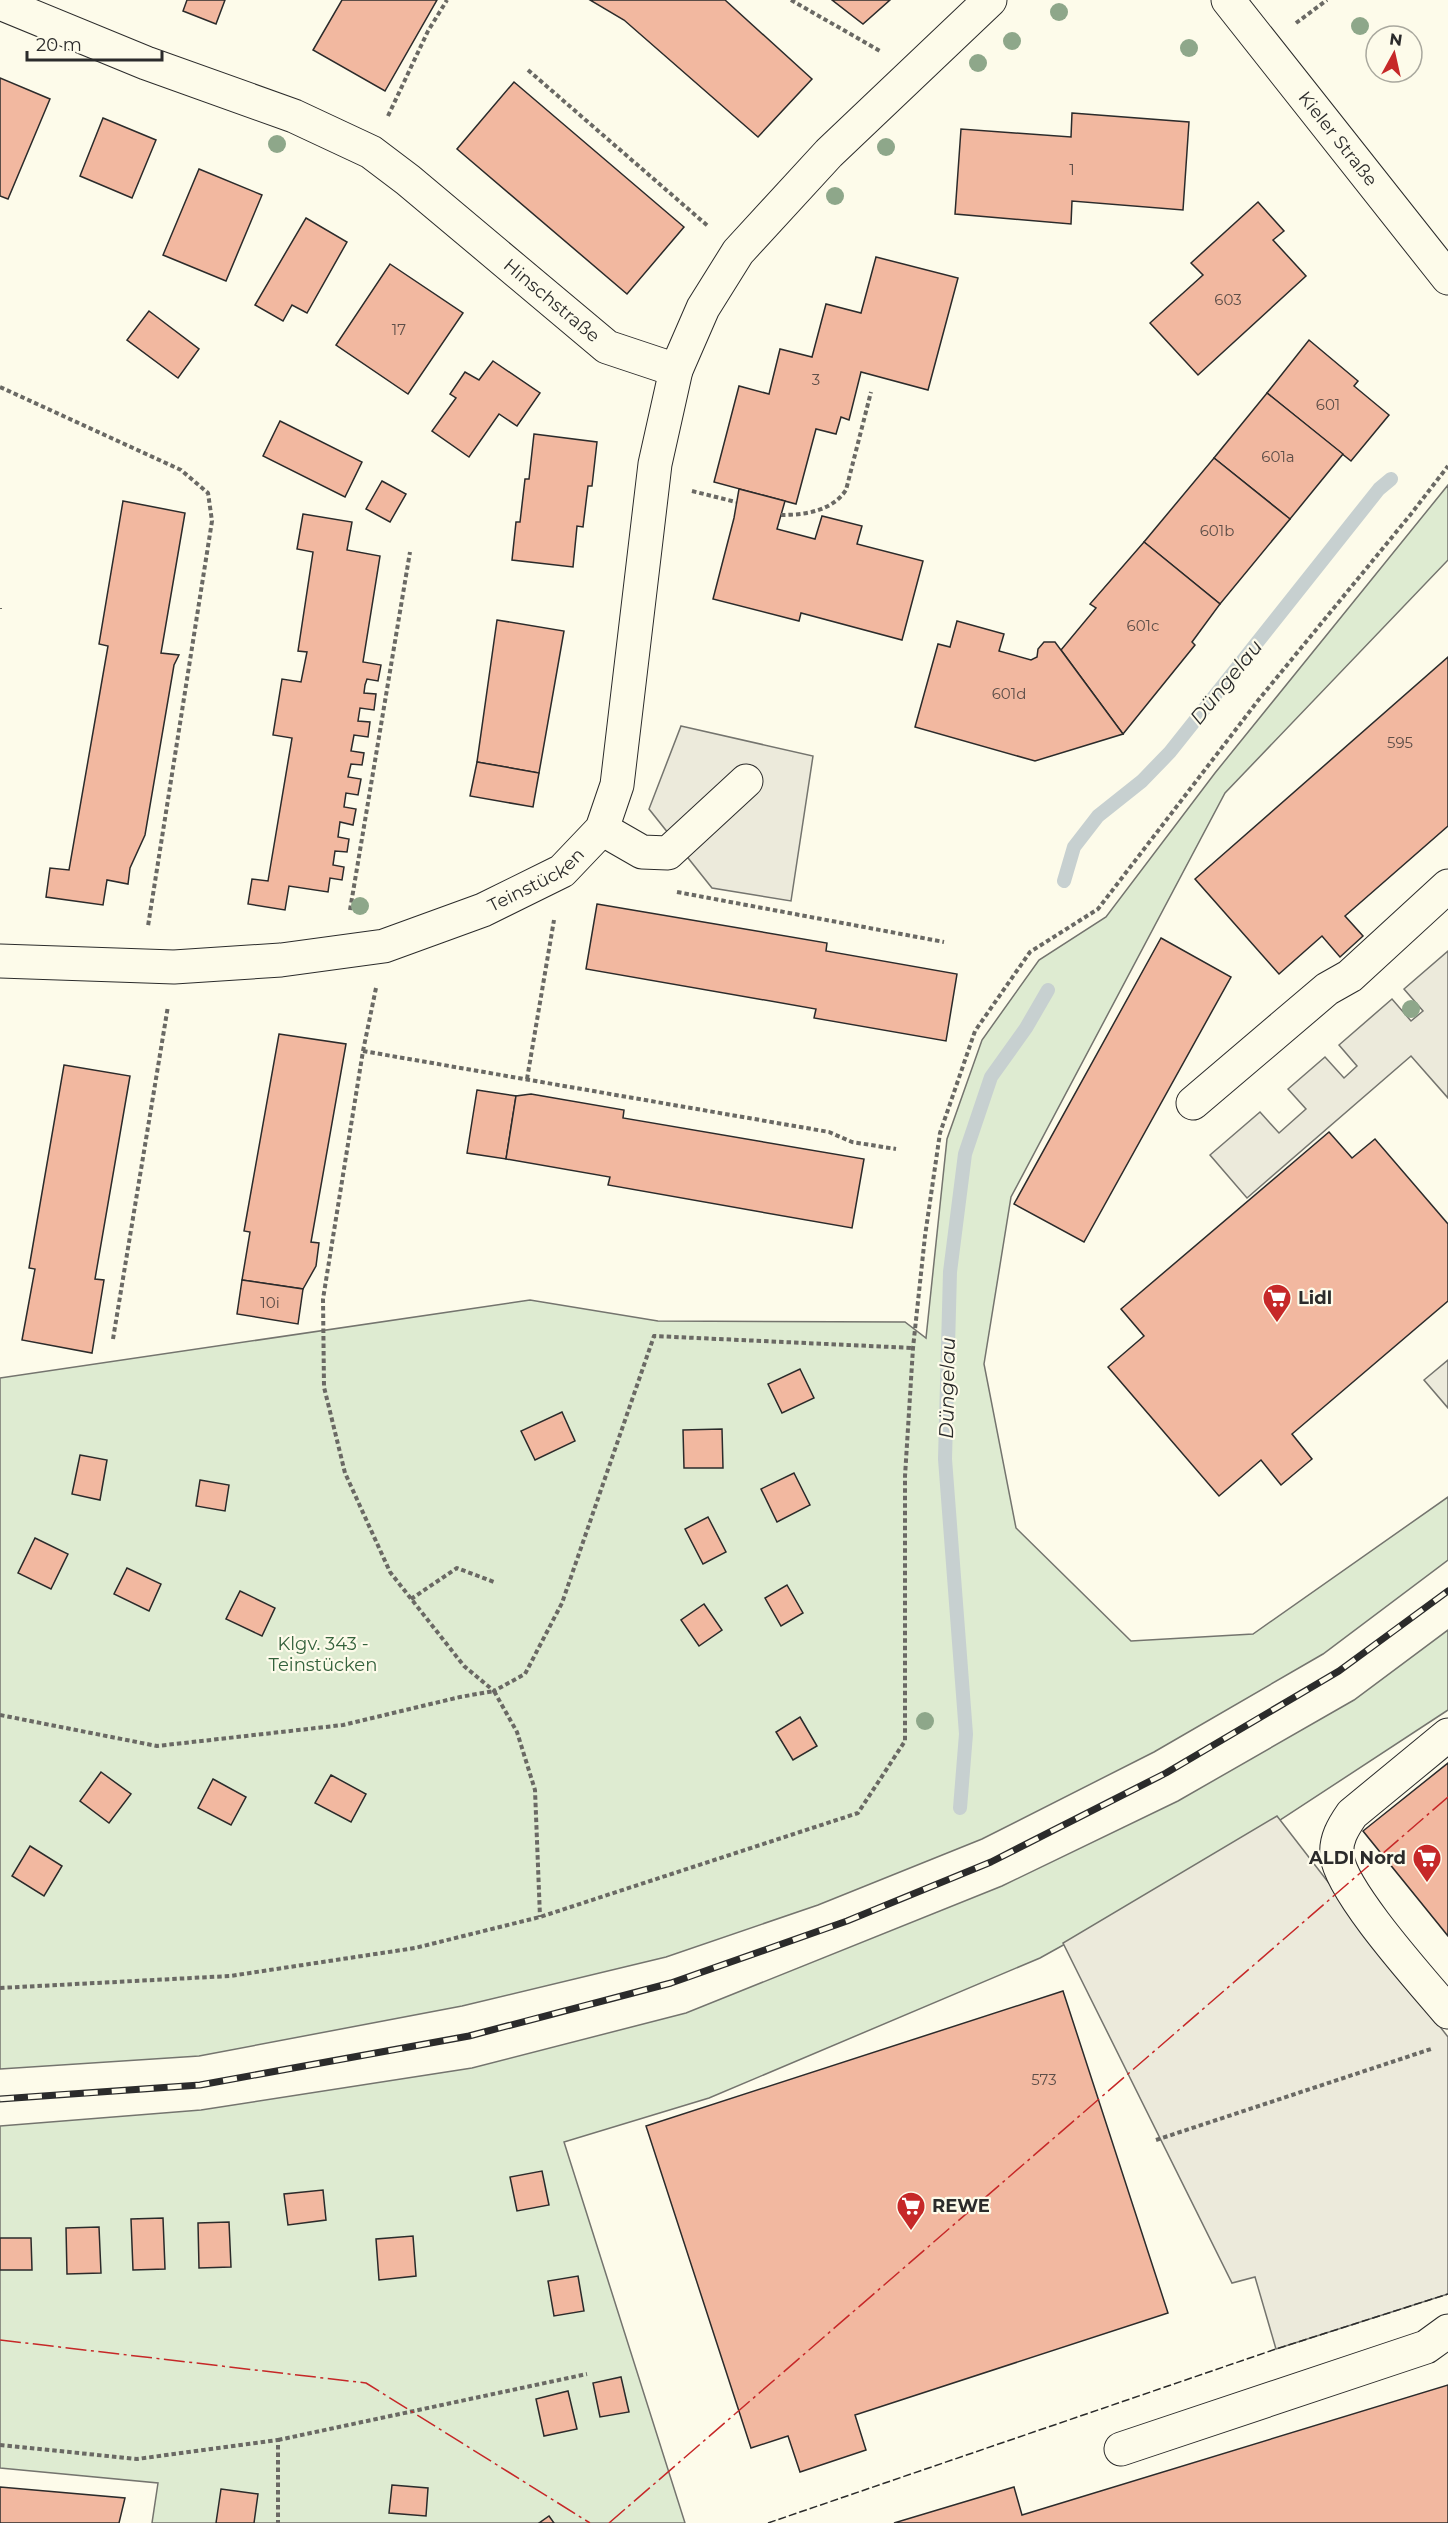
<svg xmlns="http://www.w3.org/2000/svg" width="1448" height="2523" font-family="Montserrat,sans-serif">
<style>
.green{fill:#deebd1;stroke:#74746e;stroke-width:1.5}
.parking{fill:#eceadb;stroke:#74746e;stroke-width:1.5}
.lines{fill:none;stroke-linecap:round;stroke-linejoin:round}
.stream{stroke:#c7d0d0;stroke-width:14}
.building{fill:#f2b8a0;stroke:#2b2b2b;stroke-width:1.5}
.minor-casing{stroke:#2b2b2b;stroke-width:35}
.major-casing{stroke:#2b2b2b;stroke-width:35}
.path{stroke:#6a6964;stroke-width:4;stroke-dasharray:4.5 3;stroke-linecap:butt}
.minor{stroke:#fdfbea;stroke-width:33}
.major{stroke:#fdfbea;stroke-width:33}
.rail-casing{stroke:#2b2b2b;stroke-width:7}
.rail{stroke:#fdfbea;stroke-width:4.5;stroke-dasharray:14;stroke-linecap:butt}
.fence{stroke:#2b2b2b;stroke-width:1.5;stroke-dasharray:8 3;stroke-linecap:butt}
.power{stroke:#c62828;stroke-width:1.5;stroke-dasharray:21 4.5 3 4.5;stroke-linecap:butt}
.tree{fill:#8ea78a}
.labels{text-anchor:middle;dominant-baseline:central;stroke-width:4.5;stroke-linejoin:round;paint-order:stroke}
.number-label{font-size:15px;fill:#5d4e48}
.street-label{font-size:18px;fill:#2b2b2b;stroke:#fdfbea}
.poi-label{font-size:18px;font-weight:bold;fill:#2b2b2b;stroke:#fdfbea;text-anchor:start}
.park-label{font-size:18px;fill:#34623c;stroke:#fdfbea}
.water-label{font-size:20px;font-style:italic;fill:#2b2b2b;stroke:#fdfbea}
</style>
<rect width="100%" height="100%" fill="#fdfbea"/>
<g class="green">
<polygon points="1448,485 1448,560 1225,793 1011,1197 984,1364 1016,1528 1131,1641 1253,1634 1448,1497 1448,1560 1323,1654 1154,1752 982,1839 818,1905 666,1957 462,2006 199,2056 0,2069 0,1378 530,1300 658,1321 905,1322 926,1338 947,1139 982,1040 1039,960 1106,917 1215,773"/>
<polygon points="1448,1630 1448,1710 1236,1849 1040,1958 709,2098 564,2142 685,2523 152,2523 158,2483 0,2468 0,2126 201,2110 472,2068 686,2013 1002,1886 1178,1801 1354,1700"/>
</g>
<g class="parking">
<polygon points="681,726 813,756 791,901 712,888 649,809"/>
<polygon points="1448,951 1448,1098 1411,1056 1247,1198 1210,1155 1260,1112 1279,1133 1306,1109 1288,1089 1325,1057 1344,1078 1357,1066 1339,1045 1392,999 1411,1021 1423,1011 1404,989"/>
<polygon points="1448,1360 1448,1408 1424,1380"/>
<polygon points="1277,1816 1448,2037 1448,2294 1276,2349 1255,2277 1232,2283 1063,1943"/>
</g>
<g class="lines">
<g class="stream">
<polyline points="1064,881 1074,847 1098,816 1142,781 1170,752 1379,489 1391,479"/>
<polyline points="960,1808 966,1734 945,1459 950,1272 965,1154 991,1077 1026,1028 1048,990"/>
</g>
</g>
<g class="building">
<polygon points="187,0 225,0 216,24 183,11"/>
<polygon points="342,0 437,0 385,91 313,50"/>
<polygon points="590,0 725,0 812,79 758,137 624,20"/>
<polygon points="832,0 890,0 863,24"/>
<polygon points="0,78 50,99 8,199 0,196"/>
<polygon points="514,82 684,227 627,294 457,149"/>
<polygon points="1072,113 1189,122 1183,210 1072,201 1071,224 955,214 961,129 1071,137"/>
<polygon points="103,118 156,140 132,198 80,176"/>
<polygon points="199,169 262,195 226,281 163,255"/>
<polygon points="1258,202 1284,231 1273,240 1306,276 1198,375 1150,323 1203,275 1191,263"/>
<polygon points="306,218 347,242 307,313 292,305 283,321 255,305"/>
<polygon points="876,257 958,278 928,390 861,372 849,420 841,417 836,434 816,429 796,504 714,482 739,386 769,394 780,349 812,357 826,304 861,313"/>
<polygon points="390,264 463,313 408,394 336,345"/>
<polygon points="149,311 199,349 178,378 127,340"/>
<polygon points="1309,340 1358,381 1354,386 1389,415 1351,461 1267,393"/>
<polygon points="493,361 540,393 517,426 499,414 469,457 432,431 456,398 450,394 465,372 479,380"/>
<polygon points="1267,393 1343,454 1290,519 1214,458"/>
<polygon points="280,421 362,462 345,497 263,456"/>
<polygon points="534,434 597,442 592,486 588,486 583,527 577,526 573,567 512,560 516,522 520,522 525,479 529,479"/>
<polygon points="1214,458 1290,519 1220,604 1144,542"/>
<polygon points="382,481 406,494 390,522 366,509"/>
<polygon points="739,489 785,501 777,529 815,539 822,516 862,526 857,544 923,561 902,640 801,613 799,621 713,599 734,518"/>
<polygon points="123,501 185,513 161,653 179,655 174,665 145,835 130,868 128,884 107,880 103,905 46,897 50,868 69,870 108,646 99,644"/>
<polygon points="303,514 352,522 347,550 380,556 363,662 381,665 378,681 367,679 365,685 364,693 376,694 374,710 360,708 358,721 370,722 368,737 354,735 351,751 364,753 362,765 351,764 348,777 361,779 358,795 346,793 344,807 356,809 353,825 340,822 338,837 349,839 347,852 335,851 333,865 344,867 342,880 330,878 328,892 289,886 285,910 248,904 252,879 268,881 292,738 273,735 282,679 301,682 307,652 298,651 313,552 297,549"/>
<polygon points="1144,542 1220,604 1192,642 1195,645 1123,734 1061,650 1096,608 1090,604"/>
<polygon points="497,620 564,631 539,773 477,762"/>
<polygon points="957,621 1004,634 999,651 1031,660 1037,657 1038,649 1044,642 1055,642 1123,734 1035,761 915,727 938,644 950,647"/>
<polygon points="1448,657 1448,826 1345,916 1363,936 1340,957 1322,936 1279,974 1195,879"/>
<polygon points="477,762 539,773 533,807 470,796"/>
<polygon points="597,904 827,943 826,951 957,974 946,1041 814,1018 816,1009 586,969"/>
<polygon points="1161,938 1231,977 1084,1242 1014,1204"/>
<polygon points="279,1034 346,1044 311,1242 319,1243 316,1266 303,1289 242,1280 250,1232 244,1231"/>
<polygon points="64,1065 130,1076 95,1279 104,1280 92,1353 22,1340 35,1269 29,1268"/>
<polygon points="477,1090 516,1096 506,1159 467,1153"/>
<polygon points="531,1094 624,1110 623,1118 864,1159 852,1228 608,1185 610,1177 506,1159 516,1096"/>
<polygon points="1329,1132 1352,1158 1375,1139 1448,1224 1448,1301 1292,1434 1312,1459 1281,1485 1261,1460 1219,1496 1108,1367 1144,1336 1121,1309"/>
<polygon points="242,1280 303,1289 298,1324 237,1314"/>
<polygon points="800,1369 814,1398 782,1413 768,1384"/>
<polygon points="562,1412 575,1441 535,1460 521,1431"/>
<polygon points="722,1429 723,1468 684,1468 683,1430"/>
<polygon points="80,1455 107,1460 100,1500 72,1494"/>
<polygon points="794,1473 810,1505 777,1522 761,1489"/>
<polygon points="200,1480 229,1485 225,1511 196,1506"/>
<polygon points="708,1517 726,1552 703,1564 685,1529"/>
<polygon points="35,1538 68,1554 51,1589 18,1573"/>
<polygon points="127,1568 161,1584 149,1611 114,1594"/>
<polygon points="787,1585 803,1613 781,1626 765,1598"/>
<polygon points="240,1591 275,1608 262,1636 226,1619"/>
<polygon points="704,1604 722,1630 699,1646 681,1620"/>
<polygon points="800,1717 817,1746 793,1760 776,1732"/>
<polygon points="1448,1763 1448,1936 1363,1831"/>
<polygon points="101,1772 131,1794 109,1823 80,1801"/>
<polygon points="331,1775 366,1794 351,1822 315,1803"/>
<polygon points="213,1779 246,1797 231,1825 198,1808"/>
<polygon points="30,1846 62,1866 44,1896 12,1876"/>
<polygon points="1063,1991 1168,2313 855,2415 866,2450 800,2472 788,2436 751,2448 646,2126"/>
<polygon points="542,2171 549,2205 517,2211 510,2177"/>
<polygon points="323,2190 326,2220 288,2225 284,2194"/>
<polygon points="163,2218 165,2269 133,2270 131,2219"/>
<polygon points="229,2222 231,2267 199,2268 198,2223"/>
<polygon points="99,2227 101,2273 67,2274 66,2228"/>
<polygon points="413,2236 416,2276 379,2280 376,2239"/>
<polygon points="0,2238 31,2238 32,2270 0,2270"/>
<polygon points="578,2276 584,2311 554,2316 548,2281"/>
<polygon points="621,2377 629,2412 600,2417 593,2383"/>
<polygon points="1448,2385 1448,2523 894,2523 1014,2487 1022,2515"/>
<polygon points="568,2391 577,2429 544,2436 536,2399"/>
<polygon points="392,2485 428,2488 426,2516 389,2513"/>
<polygon points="0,2487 125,2498 119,2523 0,2523"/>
<polygon points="221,2489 258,2494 254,2523 216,2523"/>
<polygon points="549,2516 554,2523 539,2523"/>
</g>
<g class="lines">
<g class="minor-casing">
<g id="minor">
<path id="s1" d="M 0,3 L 146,63 L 294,116 L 371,152 L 408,180 L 607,347 L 676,370"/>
<polyline points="602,829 642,852 668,853 746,781"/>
<path id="s2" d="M 0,961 L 174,967 L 281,960 L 384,946 L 483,910 L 562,871 L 602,829 L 617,785 L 655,464 L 676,370 L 703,308 L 738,252 L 829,153 L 990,0"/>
<polyline points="1193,1103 1327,989 1350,976 1448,886"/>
<path d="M 1448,1735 L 1352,1814 C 1343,1827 1335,1840 1337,1856 C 1341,1892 1422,1981 1448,2012"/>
<polyline points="1121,2449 1426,2347 1448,2331"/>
</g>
</g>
<g class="major-casing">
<g id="major">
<path id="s3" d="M 1228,0 L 1448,278"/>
</g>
</g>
<g class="path">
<polyline points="791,0 880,51"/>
<polyline points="1296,23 1327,0"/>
<polyline points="528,70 709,227"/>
<polyline points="388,116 428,31 447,0"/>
<polyline points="0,387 181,470 208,493 212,521 148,926"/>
<polyline points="692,491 736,502"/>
<path d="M 781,515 C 805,515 832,511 846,490 L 871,392"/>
<polyline points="0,609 0,608"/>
<polyline points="677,892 944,942"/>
<polyline points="350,910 410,552"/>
<polyline points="376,988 363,1051 323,1299 324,1387 345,1473 390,1572 464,1666 494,1691 525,1674 562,1603 654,1336 913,1348"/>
<polyline points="363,1051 829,1132 852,1142 896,1149"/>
<polyline points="527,1079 554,920"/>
<polyline points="113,1339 168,1006"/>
<polyline points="411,1599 457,1568 494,1582"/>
<polyline points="0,1715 157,1746 343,1725 460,1697 494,1691 517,1732 535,1790 540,1917"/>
<polyline points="0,1988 230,1976 415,1948 540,1917 858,1813 905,1741 905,1476 913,1348 925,1236 940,1133 975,1031 1030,952 1098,909 1260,698 1411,514 1448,466"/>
<polyline points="1156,2140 1431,2049"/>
<polyline points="278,2440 587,2374"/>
<polyline points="0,2445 137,2459 278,2440 278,2523"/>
</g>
<use href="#minor" class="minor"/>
<use href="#major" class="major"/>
<g class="rail-casing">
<polyline id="rail" points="0,2099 200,2085 469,2036 671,1983 847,1921 991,1862 1166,1773 1339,1671 1448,1591"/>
</g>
<use href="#rail" class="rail"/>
<polyline class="fence" points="768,2523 1276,2349 1448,2294"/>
<g class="power">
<polyline points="0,2340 366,2383 590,2523"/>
<polyline points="609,2523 1448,1797"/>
</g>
</g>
<g class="tree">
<circle cx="1059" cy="12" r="9"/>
<circle cx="1360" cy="26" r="9"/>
<circle cx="1012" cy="41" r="9"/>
<circle cx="1189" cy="48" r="9"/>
<circle cx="978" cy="63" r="9"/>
<circle cx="277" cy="144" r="9"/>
<circle cx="886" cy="147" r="9"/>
<circle cx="835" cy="196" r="9"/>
<circle cx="360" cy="906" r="9"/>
<circle cx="1411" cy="1009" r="9"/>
<circle cx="925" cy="1721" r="9"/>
</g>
<defs>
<g id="supermarket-pin" transform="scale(1.5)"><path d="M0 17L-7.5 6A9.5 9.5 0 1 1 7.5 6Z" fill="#c62828" stroke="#fdfbea"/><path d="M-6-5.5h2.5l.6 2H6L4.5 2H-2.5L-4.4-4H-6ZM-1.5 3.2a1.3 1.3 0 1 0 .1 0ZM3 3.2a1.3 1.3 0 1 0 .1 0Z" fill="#fff"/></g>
</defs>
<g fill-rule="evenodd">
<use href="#supermarket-pin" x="1277" y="1298"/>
<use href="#supermarket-pin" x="1427" y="1858"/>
<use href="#supermarket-pin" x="911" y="2206"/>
</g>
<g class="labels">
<g class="number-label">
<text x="1072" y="169">1</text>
<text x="1228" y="299">603</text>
<text x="399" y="329">17</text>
<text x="816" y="379">3</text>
<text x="1328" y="404">601</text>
<text x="1278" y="456">601a</text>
<text x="1217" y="530">601b</text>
<text x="1143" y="625">601c</text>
<text x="1009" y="693">601d</text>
<text x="1400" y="742">595</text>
<text x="270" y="1302">10i</text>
<text x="1044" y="2079">573</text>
</g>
<g class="street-label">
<text stroke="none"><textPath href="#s3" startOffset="177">Kieler Straße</textPath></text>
<text stroke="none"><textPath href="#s1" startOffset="634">Hinschstraße</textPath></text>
<text stroke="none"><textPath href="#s2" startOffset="552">Teinstücken</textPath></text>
</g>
<g class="poi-label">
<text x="1298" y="1298">Lidl</text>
<text x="1406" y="1858" text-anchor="end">ALDI Nord</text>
<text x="932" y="2206">REWE</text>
</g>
<g class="park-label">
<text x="323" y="1644">Klgv. 343 -<tspan x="323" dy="21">Teinstücken</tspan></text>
</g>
<g class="water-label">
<text transform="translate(1226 682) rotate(-51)">Düngelau</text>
<text transform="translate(947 1388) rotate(-89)">Düngelau</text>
</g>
</g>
<g transform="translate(1394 54) rotate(8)"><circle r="28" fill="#fdfbea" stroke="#a9a89e" stroke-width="1.5"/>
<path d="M0-4.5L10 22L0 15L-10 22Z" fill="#c62828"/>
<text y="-9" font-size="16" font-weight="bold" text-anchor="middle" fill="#2b2b2b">N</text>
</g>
<path d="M27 51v9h135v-9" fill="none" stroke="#2b2b2b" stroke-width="3"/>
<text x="36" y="51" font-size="18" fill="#2b2b2b" stroke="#fdfbea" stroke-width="4.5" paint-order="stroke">20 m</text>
</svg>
